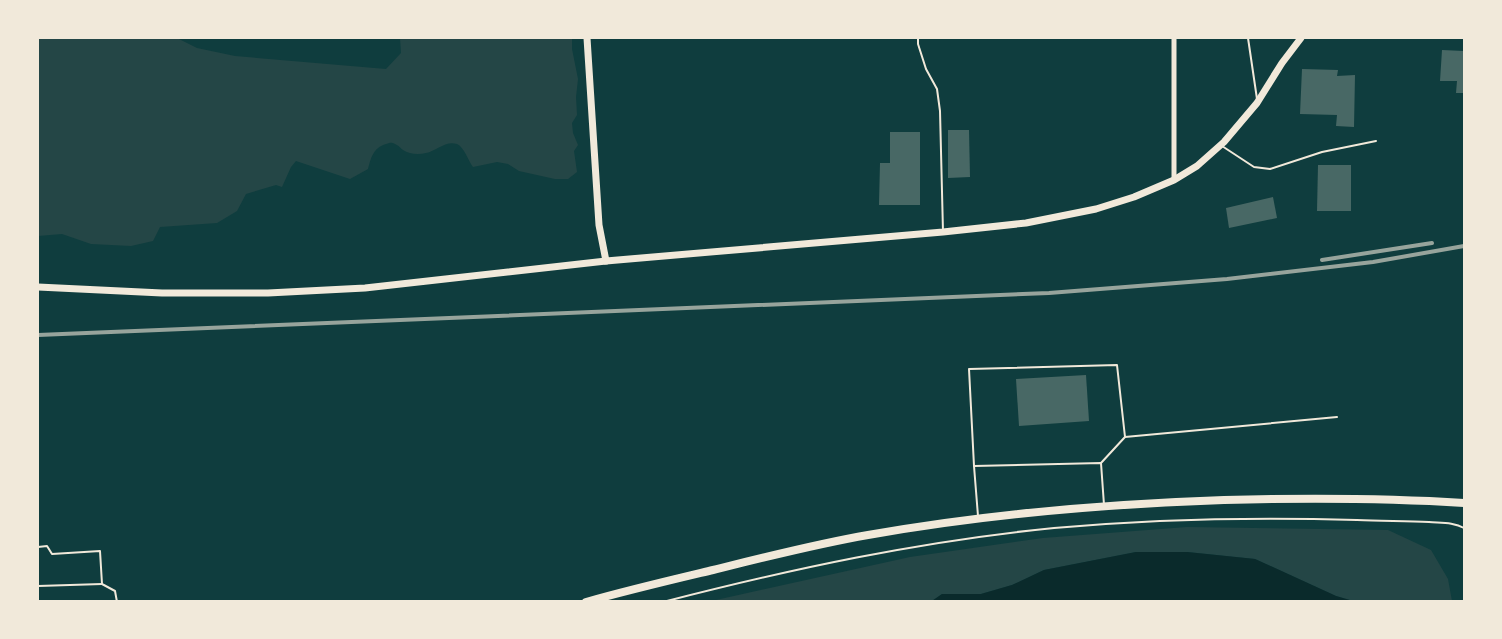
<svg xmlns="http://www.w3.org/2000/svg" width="1502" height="639" font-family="'Space Grotesk',sans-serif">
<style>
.green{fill:#244646}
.water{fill:#0a2a2b}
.building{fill:#486865}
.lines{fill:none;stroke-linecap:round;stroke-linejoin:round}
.path{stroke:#f1e9da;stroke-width:2}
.service{stroke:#f1e9da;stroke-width:2}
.minor{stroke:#f1e9da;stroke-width:5}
.tertiary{stroke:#f1e9da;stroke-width:7}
.primary{stroke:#f1e9da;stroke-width:8}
.rail{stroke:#97a49c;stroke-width:4}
</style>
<rect width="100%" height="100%" fill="#0f3d3e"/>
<g class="green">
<path d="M 38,38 L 177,38 L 197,48 L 235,56 L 386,69 L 401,53 L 400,38 L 572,38 L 572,49 L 578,79 L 576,97 L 577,115 L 572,123 L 573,133 L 578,145 L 574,151 L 577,172 L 568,179 L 555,179 L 519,171 L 508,164 L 497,162 L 473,167 C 468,160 464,147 457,144 C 446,140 436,151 426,153 C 418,155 409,154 403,150 C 398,146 401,147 395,144 C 390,142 391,143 386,144 C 373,148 371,158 368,169 L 350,179 L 296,161 L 291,167 L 282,187 L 276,185 L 246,194 L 237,211 L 217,223 L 160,227 L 153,241 L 131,246 L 91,244 L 62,234 L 38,236 Z"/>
<polygon points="1187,527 1388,530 1431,550 1448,579 1452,601 1353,601 1336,596 1255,559 1187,552 1136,552 1044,570 1012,585 981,594 942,594 932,601 707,602 910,557 1043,538"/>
</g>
<polygon class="water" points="1136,552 1187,552 1255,559 1336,596 1353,601 932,601 942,594 981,594 1012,585 1044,570"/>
<g class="building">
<polygon points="1442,50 1464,51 1464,93 1456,93 1457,81 1440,81"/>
<polygon points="1302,69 1338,70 1337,76 1355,75 1354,127 1336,126 1337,115 1300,114"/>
<polygon points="948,130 969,130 970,177 948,178"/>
<polygon points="890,132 920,132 920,205 879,205 880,163 890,163"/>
<polygon points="1318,165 1351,165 1351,211 1317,211"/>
<polygon points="1273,197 1277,218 1229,228 1226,208"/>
<polygon points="1086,375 1089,421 1019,426 1016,379"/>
</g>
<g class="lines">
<path class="path" d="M 663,602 C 791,569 921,541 1054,528 C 1154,519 1256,517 1357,520 C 1381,521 1405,521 1429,522 C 1441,523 1454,522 1464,528"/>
<g class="service">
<polyline points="918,38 918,44 926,69 937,89 940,111 943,232"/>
<polyline points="1248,38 1257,99"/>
<polyline points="1222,146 1254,167 1270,169 1322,152 1376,141"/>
<polyline points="1101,463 1125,437"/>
<polyline points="974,466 969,369 1117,365 1125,437 1337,417"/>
<polyline points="978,516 974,466 1101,463 1104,505"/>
<polyline points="38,547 47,546 52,554 100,551 102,584 115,591 117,602"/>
<polyline points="38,586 102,584"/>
</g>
<polyline class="minor" points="1174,38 1174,180"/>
<g class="tertiary">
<polyline points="587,38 599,225 606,261"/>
<polyline points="38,287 162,293 268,293 365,288 606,261 943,232 1026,223 1096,209 1134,197 1174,180 1197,166 1224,142 1257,103 1282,63 1301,38"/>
</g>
<path class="primary" d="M 586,602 C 628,590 671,580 713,570 C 765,557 816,544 868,535 C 986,514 1105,504 1224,500 C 1304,498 1384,498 1464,503"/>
<g class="rail">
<polyline points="1322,260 1432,243"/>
<polyline points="38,335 1049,293 1227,279 1373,262 1464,246"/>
</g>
</g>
<rect width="1502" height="639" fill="none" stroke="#f1e9da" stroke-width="78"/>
</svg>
